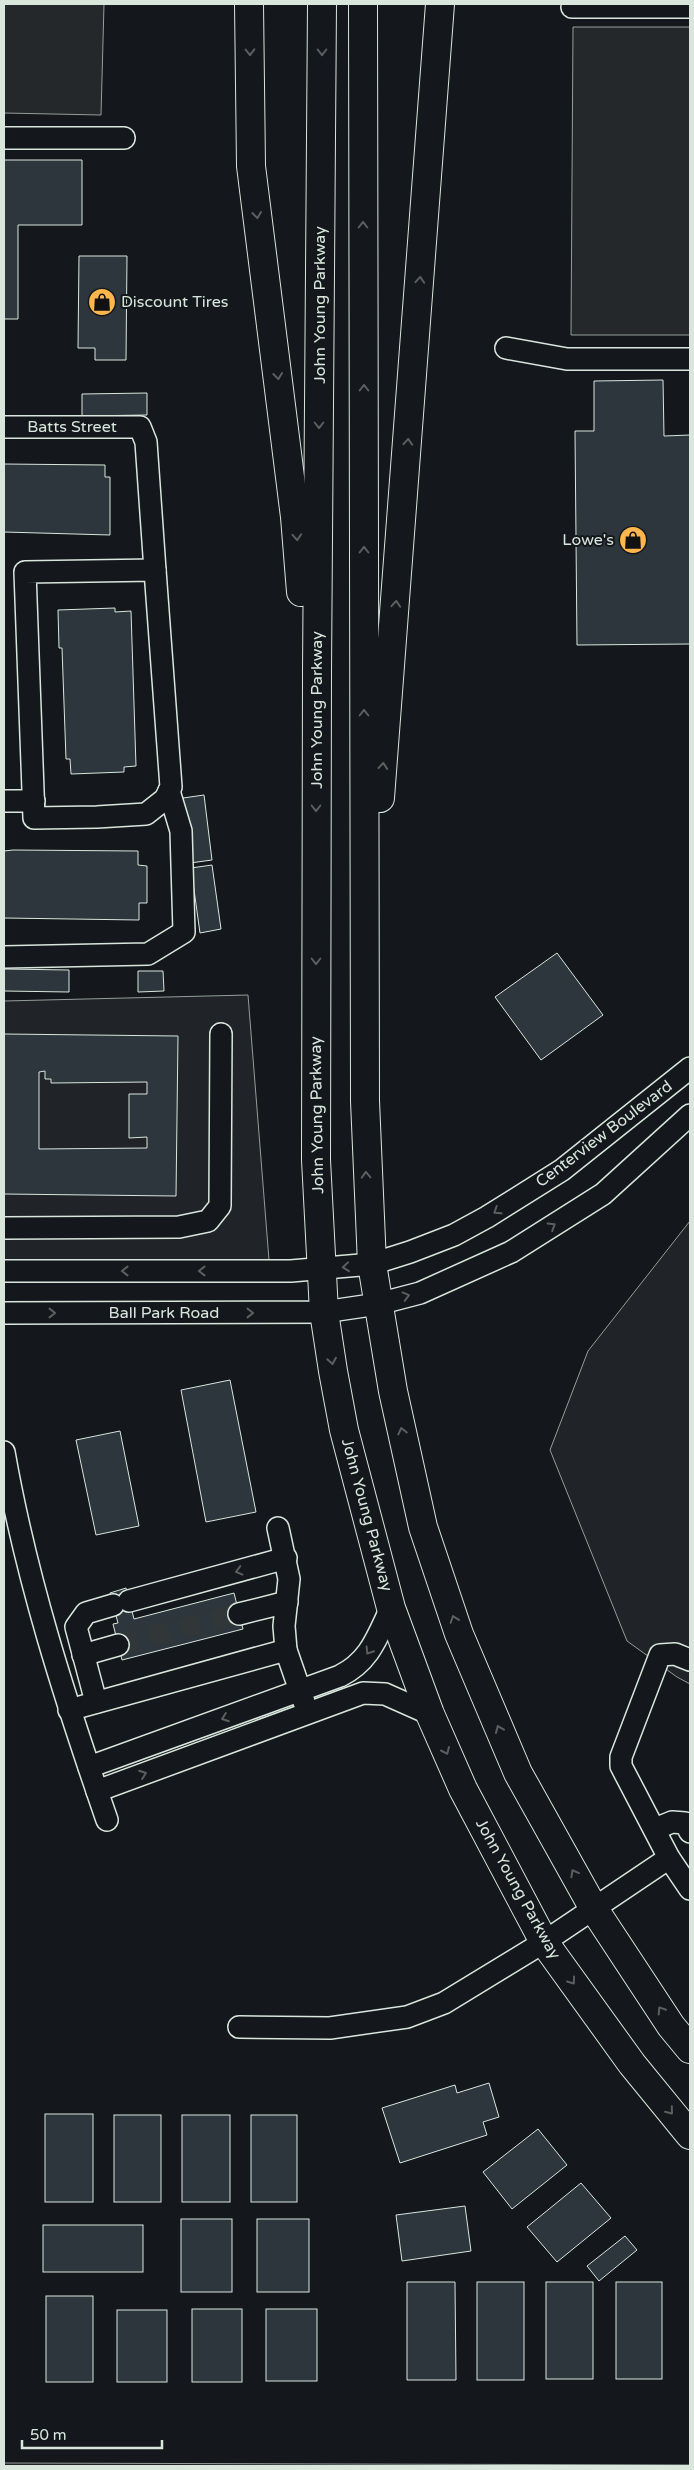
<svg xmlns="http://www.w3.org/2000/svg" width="694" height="2470" font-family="'Varela Round',sans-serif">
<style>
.green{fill:#202428;stroke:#939e99}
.parking{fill:#24282b;stroke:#939e99}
.building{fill:#2c363c;stroke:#d8e6dc;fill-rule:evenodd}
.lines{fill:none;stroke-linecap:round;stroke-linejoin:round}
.minor-tunnel{stroke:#313739;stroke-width:21;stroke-dasharray:21 11;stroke-linecap:butt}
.minor-casing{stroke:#d8e6dc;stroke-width:24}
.highway-casing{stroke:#d8e6dc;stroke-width:30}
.minor{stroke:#14181c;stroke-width:21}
.highway{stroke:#14181c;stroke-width:28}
.oneway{stroke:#59605f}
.labels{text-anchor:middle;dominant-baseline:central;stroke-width:4;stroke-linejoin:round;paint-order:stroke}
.poi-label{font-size:16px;fill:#d8e6dc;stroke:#14181c;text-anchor:start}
.street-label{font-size:16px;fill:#d8e6dc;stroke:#14181c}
</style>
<rect width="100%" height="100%" fill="#14181c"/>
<g class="green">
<polygon points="248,995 269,1260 4,1260 4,1001"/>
<polygon points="690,1221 690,1684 677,1677 627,1641 550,1450 588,1351"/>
<polygon points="4,2463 690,2465 690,2466 4,2466"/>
</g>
<g class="parking">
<polygon points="4,4 104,4 101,115 4,113"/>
<polygon points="573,27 690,27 690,335 571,335"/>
</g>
<g class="building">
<polygon points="4,160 82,160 82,225 18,225 18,319 4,319"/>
<polygon points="79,256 127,256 126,360 95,360 95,348 78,348"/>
<polygon points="663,380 664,436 690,435 690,644 577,645 575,431 594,431 594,381"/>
<polygon points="147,393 147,415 82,416 82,394"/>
<polygon points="4,464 105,465 105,477 110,477 110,535 4,532"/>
<polygon points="115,608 115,612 131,611 136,766 124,767 124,772 71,774 70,759 66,759 62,648 59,648 58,610"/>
<polygon points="204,795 212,860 190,863 183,798"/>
<polygon points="13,850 138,851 138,865 147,866 147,903 139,903 139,920 4,918 4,851"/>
<polygon points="212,865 221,929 200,933 191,868"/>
<polygon points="557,953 603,1015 541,1060 495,997"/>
<polygon points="4,969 69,970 69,992 4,991"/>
<polygon points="138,971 163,971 164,991 138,992"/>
<path d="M 4,1034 L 178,1036 L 176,1196 L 4,1194 ZM 45,1071 L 45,1079 L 51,1079 L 51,1083 L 147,1082 L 147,1094 L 129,1094 L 129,1138 L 147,1137 L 147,1148 L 39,1149 L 39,1072 Z"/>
<polygon points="230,1380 256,1512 206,1522 181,1390"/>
<polygon points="120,1431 139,1526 96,1535 76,1440"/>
<polygon points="126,1588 134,1619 234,1593 243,1629 122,1660 113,1624 118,1623 110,1593"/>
<polygon points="489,2083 499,2117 483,2122 487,2135 400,2163 382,2108 455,2085 457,2093"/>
<rect x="45" y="2114" width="48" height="88"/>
<rect x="114" y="2115" width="47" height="87"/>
<rect x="182" y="2115" width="48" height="87"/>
<rect x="251" y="2115" width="46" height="87"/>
<polygon points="538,2129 567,2165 512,2209 483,2172"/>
<polygon points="581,2183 611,2218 557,2262 527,2227"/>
<polygon points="465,2206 471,2251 402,2261 396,2215"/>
<rect x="181" y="2219" width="51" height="73"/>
<rect x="257" y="2219" width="52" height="73"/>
<rect x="43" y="2225" width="100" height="47"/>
<polygon points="625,2236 637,2250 599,2281 587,2266"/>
<polygon points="407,2282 455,2282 456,2380 407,2380"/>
<rect x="477" y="2282" width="47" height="98"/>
<rect x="546" y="2282" width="47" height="97"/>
<rect x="616" y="2282" width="46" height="97"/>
<rect x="46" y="2296" width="47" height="86"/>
<rect x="192" y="2309" width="50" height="73"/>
<rect x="266" y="2309" width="51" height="72"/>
<rect x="117" y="2310" width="50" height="72"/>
</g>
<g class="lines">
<polyline class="minor-tunnel" points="118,1645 239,1614"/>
<g class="minor-casing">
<g id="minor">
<polyline points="572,7 690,7"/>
<polyline points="4,138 124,138"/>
<polyline points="506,348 567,359 690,359"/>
<polyline points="4,427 140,427 146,442 155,570"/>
<polygon points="155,570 171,787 165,799 146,814 97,817 34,818 25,572"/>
<polyline points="4,801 34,801"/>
<polyline points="4,957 148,954 184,932 181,831 169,791"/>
<polyline points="4,1228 179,1227 208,1221 220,1206 221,1034"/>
<polyline points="4,1271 291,1271 372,1264 410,1252 454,1235 487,1217 562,1170 690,1068"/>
<polyline points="4,1313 324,1312 378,1304 420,1293 511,1252 603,1194 690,1115"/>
<path d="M 4,1452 C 26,1578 65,1699 107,1820"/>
<polyline points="278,1528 289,1579 284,1626 286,1650 304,1702"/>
<polyline points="129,1601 286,1558"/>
<polyline points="239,1614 287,1602"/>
<polyline points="83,1655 118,1645"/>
<polyline points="690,1660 675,1654 660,1655 621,1757 621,1766 669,1858 690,1889"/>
<polyline points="96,1702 76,1627 86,1613 113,1605"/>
<polyline points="69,1710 286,1650"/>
<path d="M 89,1767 L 340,1676 C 370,1661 377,1637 391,1608"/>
<polyline points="97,1791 363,1693 385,1694 430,1714"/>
<polyline points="655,1829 672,1822 685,1823 690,1832"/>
<polyline points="239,2027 330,2028 407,2017 444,2003 544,1942 669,1858"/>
</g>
</g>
<g class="highway-casing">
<g id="highway">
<polyline points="249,4 251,166 295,517 301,592"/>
<polyline points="322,4 317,672 316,1160 324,1312 333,1371 344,1430 391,1608 430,1714 463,1789 544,1942 632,2064 690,2135"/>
<polyline points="363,4 365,1101 372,1264 393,1391 423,1527 459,1634 518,1773 594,1909 671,2026 690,2049"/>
<polyline points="380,798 440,4"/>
</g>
</g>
<use href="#minor" class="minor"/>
<use href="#highway" class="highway"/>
</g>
<defs><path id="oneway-chevron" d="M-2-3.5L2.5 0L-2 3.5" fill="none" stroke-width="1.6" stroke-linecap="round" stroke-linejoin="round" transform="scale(1.25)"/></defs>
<g class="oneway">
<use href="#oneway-chevron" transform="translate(250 52) rotate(89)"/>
<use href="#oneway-chevron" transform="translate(322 52) rotate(90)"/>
<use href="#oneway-chevron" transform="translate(257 215) rotate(83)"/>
<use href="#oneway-chevron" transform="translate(363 225) rotate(-90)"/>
<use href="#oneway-chevron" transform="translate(420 280) rotate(-86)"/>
<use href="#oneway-chevron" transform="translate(278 376) rotate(83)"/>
<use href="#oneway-chevron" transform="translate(364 388) rotate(-90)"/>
<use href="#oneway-chevron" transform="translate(319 425) rotate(90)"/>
<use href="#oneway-chevron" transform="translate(408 442) rotate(-86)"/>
<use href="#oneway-chevron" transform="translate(297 537) rotate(86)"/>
<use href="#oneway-chevron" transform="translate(364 550) rotate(-90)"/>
<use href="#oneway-chevron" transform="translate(396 604) rotate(-86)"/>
<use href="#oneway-chevron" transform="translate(364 713) rotate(-90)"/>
<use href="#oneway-chevron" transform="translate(383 766) rotate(-85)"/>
<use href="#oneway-chevron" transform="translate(316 808) rotate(90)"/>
<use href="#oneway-chevron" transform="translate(316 961) rotate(90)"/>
<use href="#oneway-chevron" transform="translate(366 1175) rotate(-92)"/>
<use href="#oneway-chevron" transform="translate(497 1211) rotate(147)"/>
<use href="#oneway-chevron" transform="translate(552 1226) rotate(-32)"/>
<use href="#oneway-chevron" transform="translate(346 1267) rotate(174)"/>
<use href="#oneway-chevron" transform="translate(125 1271) rotate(180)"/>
<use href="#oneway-chevron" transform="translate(202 1271) rotate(180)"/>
<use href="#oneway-chevron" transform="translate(406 1296) rotate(-15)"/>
<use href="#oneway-chevron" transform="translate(52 1313)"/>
<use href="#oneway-chevron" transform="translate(250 1313)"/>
<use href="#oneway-chevron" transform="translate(332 1361) rotate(81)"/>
<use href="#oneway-chevron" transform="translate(402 1431) rotate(-103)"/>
<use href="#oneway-chevron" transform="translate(239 1571) rotate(165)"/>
<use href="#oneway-chevron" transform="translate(454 1619) rotate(-109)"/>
<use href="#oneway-chevron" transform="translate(369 1651) rotate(122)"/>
<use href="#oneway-chevron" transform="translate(225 1718) rotate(160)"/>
<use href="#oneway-chevron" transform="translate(499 1729) rotate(-113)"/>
<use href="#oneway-chevron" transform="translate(446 1751) rotate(66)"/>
<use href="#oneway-chevron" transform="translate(143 1774) rotate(-20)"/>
<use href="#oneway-chevron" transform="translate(574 1873) rotate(-119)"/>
<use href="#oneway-chevron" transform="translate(572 1981) rotate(54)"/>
<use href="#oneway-chevron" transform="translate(661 2010) rotate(-123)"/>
<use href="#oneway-chevron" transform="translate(670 2111) rotate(51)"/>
</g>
<defs>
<g id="shop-disc" transform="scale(1.4375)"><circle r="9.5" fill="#ffb74d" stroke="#14181c"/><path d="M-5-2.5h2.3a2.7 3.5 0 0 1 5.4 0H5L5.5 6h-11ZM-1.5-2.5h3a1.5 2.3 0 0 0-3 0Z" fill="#111"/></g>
</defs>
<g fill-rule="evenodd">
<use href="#shop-disc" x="102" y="302"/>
<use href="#shop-disc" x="633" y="540"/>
</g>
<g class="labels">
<g class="poi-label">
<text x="121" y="302">Discount Tires</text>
<text x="614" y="540" text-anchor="end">Lowe's</text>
</g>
<g class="street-label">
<text transform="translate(320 305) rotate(-90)">John Young Parkway</text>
<text x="72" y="427">Batts Street</text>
<text transform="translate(317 710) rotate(-90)">John Young Parkway</text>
<text transform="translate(317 1115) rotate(-91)">John Young Parkway</text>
<text transform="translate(604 1134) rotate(-37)">Centerview Boulevard</text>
<text x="164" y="1313">Ball Park Road</text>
<text transform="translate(367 1515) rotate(75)">John Young Parkway</text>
<text transform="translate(518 1889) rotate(61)">John Young Parkway</text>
</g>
</g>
<rect width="694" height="2470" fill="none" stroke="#d8e6dc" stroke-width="10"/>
<path d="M22 2440v8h140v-8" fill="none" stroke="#d8e6dc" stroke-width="2.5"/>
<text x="30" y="2440" font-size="15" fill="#d8e6dc" stroke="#14181c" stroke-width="4" paint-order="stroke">50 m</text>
</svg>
